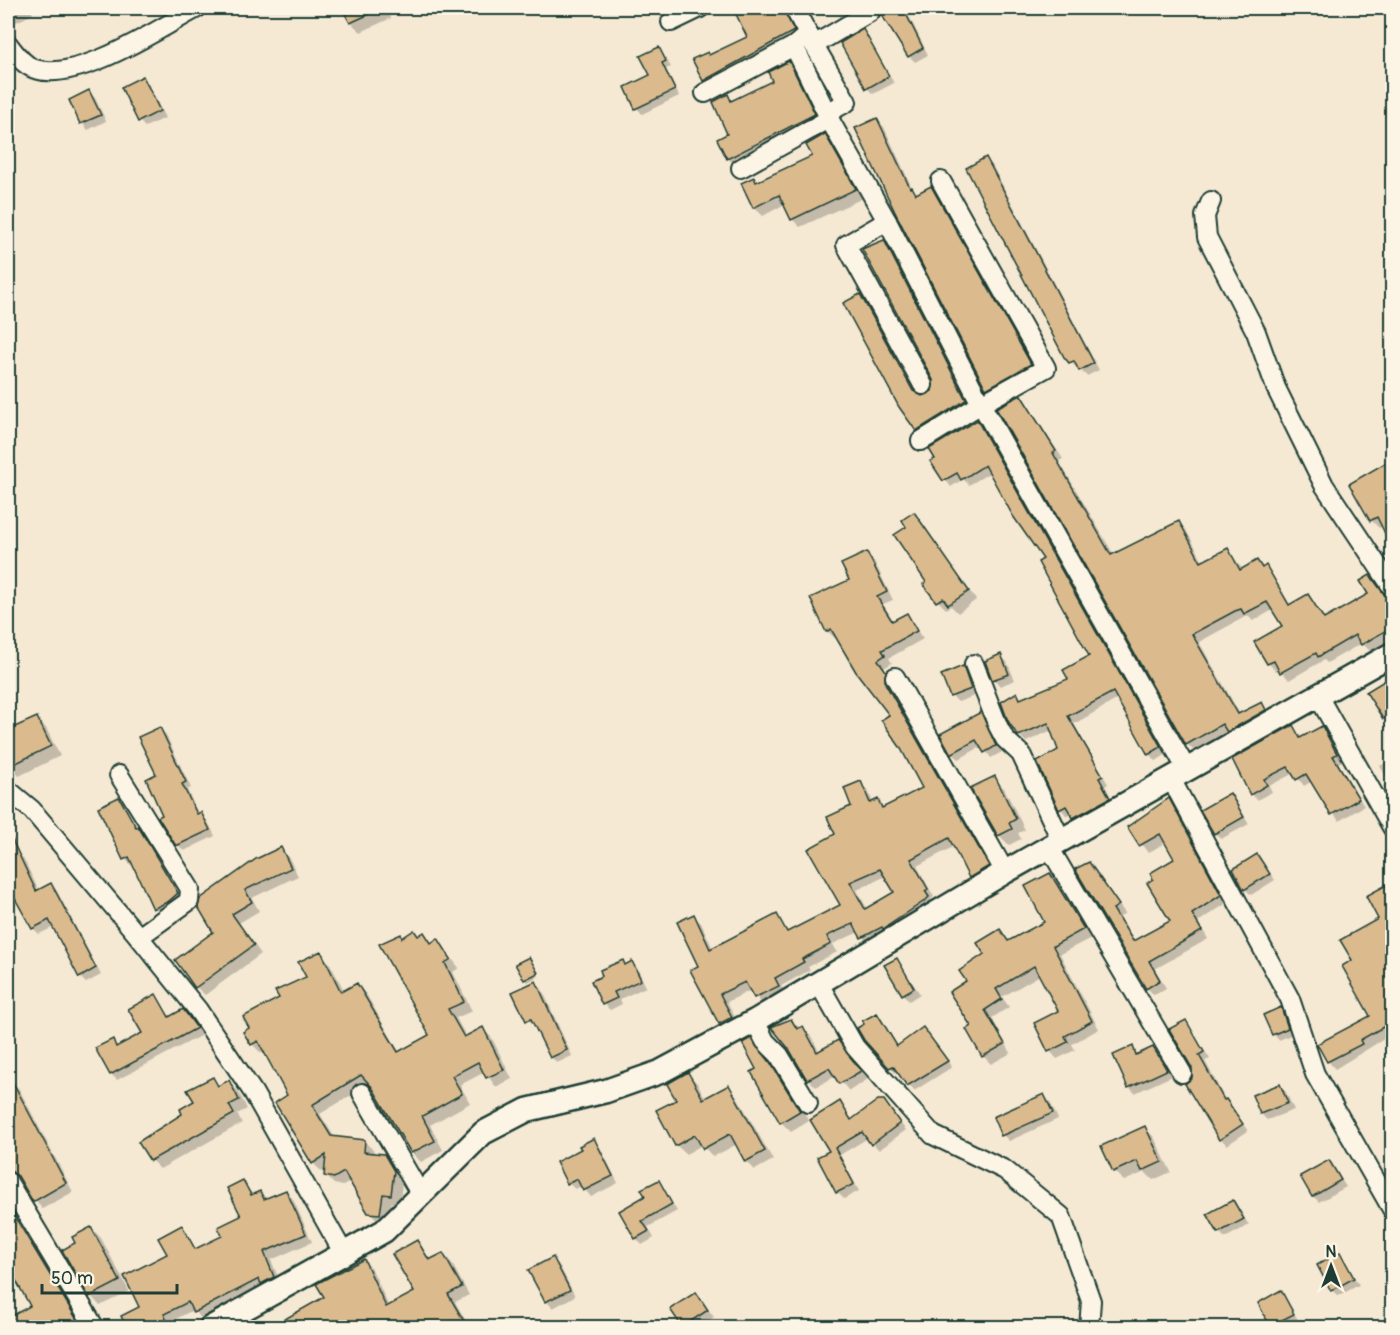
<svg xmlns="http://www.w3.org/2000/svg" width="1400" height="1335" font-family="Pangolin,sans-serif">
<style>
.shadow{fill:#0003;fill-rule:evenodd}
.building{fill:#dbbb8e;stroke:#1f3d34;stroke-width:1.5;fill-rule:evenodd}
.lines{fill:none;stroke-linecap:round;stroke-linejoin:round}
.minor-casing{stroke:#1f3d34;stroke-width:22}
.tertiary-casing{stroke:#1f3d34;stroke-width:27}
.minor{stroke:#fcf5e5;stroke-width:18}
.tertiary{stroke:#fcf5e5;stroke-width:22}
</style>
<rect width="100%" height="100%" fill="#f5e9d4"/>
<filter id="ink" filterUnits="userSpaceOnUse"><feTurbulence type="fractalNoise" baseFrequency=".0167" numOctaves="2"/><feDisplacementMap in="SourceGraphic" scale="12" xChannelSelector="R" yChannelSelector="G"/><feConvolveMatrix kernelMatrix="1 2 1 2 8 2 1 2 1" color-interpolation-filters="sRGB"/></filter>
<g filter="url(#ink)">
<g class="shadow">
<polygon points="8,8 30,8 33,14 8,26"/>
<polygon points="344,8 386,8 391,18 361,32 351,23"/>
<polygon points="742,8 785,8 799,38 711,87 704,80 694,60 710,56 749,37 736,10"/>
<polygon points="881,8 898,8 909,16 928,55 915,62 909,56 882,14"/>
<polygon points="863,31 894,83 873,94 867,88"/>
<polygon points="659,48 671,67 666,69 679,96 642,114 637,108 652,76"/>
<polygon points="789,63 795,70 820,121 734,165 728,158 727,96 733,101 774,82"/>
<polygon points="8,66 15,82 8,85"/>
<polygon points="143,78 149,85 165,118 145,127 139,121"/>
<polygon points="89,92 95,98 106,121 88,130 82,123 71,100"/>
<polygon points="877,119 884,127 914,192 918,195 931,188 938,195 1037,371 994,395 987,388"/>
<polygon points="825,136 833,144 863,198 800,227 792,219 785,204 763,216 754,207 743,184 754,179 758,183 814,157"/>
<polygon points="986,159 992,165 1099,370 1087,376 1070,362"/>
<polygon points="884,242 891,249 972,407 924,437 917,430 860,296 867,303 918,395 922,398 934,392 934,379"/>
<polygon points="1021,396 1063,459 1059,461 1114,555 1179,523 1186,530 1204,563 1228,550 1243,570 1257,562 1273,575 1291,606 1308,596 1326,620 1370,594 1370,577 1392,603 1392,640 1370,651 1362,643 1327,663 1324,660 1289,680 1280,669 1276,671 1268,663 1256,642 1284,627 1273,610 1253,621 1248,616 1243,618 1199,642 1240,714 1262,704 1269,712 1235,738 1229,732 1194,751 1187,744"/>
<polygon points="977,422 983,428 1167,754 1156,761 1149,754 1118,699 1074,724 1108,784 1105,786 1115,805 1081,824 1072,813 1067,816 1061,809 1039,762 1060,751 1052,730 1026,742 1019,735 1017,694 1022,699 1070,679 1091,656 1046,560 991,472 969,485 963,479 951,487 932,462"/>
<polygon points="1392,461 1392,545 1383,526 1379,528 1371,520"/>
<polygon points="914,514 976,600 958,613 951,606 946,609 938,601 928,582 909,527"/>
<path d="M 867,554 L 874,561 L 893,600 L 883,604 L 894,622 L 906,615 L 923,639 L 889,658 L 892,663 L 884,668 L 893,680 L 892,691 L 995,874 L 977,884 L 970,877 L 955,846 L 917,866 L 934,897 L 931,899 L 935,905 L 869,945 L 859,932 L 833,944 L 837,952 L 808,967 L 810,970 L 781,986 L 785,993 L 763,1005 L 751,990 L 727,1002 L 739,1025 L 728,1031 L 720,1024 L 692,971 L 700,966 L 693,916 L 701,923 L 713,949 L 776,916 L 789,933 L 842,906 L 837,835 L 853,807 L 860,783 L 868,790 L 873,803 L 878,801 L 885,809 L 924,788 L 891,715 L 838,637 L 835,638 L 827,631 ZM 886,876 L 896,893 L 868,910 L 857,890 Z"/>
<polygon points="1001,656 1007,662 1015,680 1000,686 994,679 987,662"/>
<polygon points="963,668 969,674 977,695 958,702 952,696"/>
<polygon points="1392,671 1392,729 1368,693 1392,678 1390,672"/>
<polygon points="980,714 987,721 1002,752 991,758 982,746 959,759 952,753"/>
<polygon points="36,718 46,728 60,756 19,776 8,761 8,732"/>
<polygon points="1292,727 1302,738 1321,728 1328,734 1343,761 1338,763 1364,806 1339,821 1312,781 1304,786 1294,773 1269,786 1272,792 1257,800 1251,794 1234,760"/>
<polygon points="160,729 166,735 191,788 187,790 199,815 207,820 215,836 184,851 178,845 164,816 158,775"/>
<polygon points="1392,759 1392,801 1383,786 1389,782 1380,766"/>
<polygon points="994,778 1004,788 1025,830 1018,833 1021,839 1009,845 999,835"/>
<polygon points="1230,795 1249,824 1221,839 1215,833"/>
<polygon points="119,799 184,900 161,914 155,908 134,864 131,865 125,859"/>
<polygon points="1168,800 1176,807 1227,903 1198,922 1208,939 1155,969 1166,988 1154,995 1147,988 1089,864 1125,913 1120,917 1135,942 1172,921 1176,859 1166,842 1148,853 1129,827"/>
<polygon points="8,849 10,855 16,852 23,858 39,891 51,885 57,891 101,975 86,983 80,977 54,927 39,934 33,928 8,879"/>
<polygon points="281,849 289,858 298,876 252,898 259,911 239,923 261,954 205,995 196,987 215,932 200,907"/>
<polygon points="1257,856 1275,880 1251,895 1245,889"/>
<polygon points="1049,875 1057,883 1091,938 1060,954 1099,1029 1072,1044 1075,1050 1057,1059 1050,1051 1060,1012 1040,975 1002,997 1009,1007 992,1018 1011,1053 991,1064 983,1056 973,1027 968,981 1000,931 1010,942 1046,923"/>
<polygon points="1392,884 1392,966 1385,970 1392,982 1392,1034 1335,1069 1328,1061 1373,1016 1354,961 1380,919 1368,897"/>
<polygon points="424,934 433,943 438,940 459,968 453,972 472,1011 456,1018 467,1038 483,1029 492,1038 512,1079 496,1087 485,1072 460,1085 470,1103 430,1125 443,1150 421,1162 412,1153 370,1084 320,1114 335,1138 365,1142 374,1151 373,1154 384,1156 393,1165 402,1181 400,1204 391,1203 389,1222 379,1221 369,1212 352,1181 343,1186 334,1184 325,1175 326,1170 322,1172 313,1163 290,1096 265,1051 261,1053 252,1044 281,999 308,977 320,953 329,962 345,992 357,985 366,994 400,1053 431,1036 400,936 403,939"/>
<polygon points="897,960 920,994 909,1001 903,994"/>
<polygon points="531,961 539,976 528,982 525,979"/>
<polygon points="622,962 626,966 632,963 638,969 646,987 620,999 622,1004 610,1010 604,1004 604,976"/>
<polygon points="535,982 542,989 572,1056 557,1063 551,1057 536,1025 528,1020"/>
<polygon points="156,996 171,1018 189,1017 202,1035 117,1080 111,1074 112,1041 118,1047 144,1034"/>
<polygon points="1280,1009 1287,1015 1293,1034 1279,1040 1273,1034"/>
<polygon points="877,1014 898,1047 923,1029 952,1067 914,1091 898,1071 896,1073 890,1067 866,1025"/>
<polygon points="791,1021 811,1036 820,1053 838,1042 868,1079 849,1091 836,1076 816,1087 808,1079"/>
<polygon points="1186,1022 1210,1059 1205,1061 1226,1101 1248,1131 1227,1145 1221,1139"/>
<polygon points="751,1040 780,1074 809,1121 791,1132 781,1122 759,1070"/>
<polygon points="1132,1048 1139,1055 1153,1049 1172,1076 1135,1093 1129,1087"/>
<polygon points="688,1074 697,1083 706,1099 728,1087 737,1096 773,1160 755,1170 746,1161 737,1144 713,1157 702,1145 686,1154 676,1145 678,1100"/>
<polygon points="213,1079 220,1086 229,1082 238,1091 247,1109 237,1114 242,1123 160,1169 151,1160"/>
<polygon points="11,1081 19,1089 73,1192 42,1209 22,1180 17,1177 8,1182 8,1083"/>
<polygon points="1280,1086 1286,1092 1294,1110 1267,1120 1261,1114"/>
<polygon points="1044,1096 1050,1102 1058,1119 1009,1141 1003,1135"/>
<polygon points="881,1100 906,1130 879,1150 868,1138 840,1155 859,1191 844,1199 837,1192 832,1152 840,1103 853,1121"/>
<polygon points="1144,1127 1154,1137 1171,1172 1153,1180 1145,1172 1124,1181 1114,1171 1103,1147"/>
<polygon points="594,1140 600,1147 618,1183 591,1197 582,1186 575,1189 568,1183 584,1150"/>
<polygon points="1329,1161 1346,1187 1319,1202 1313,1196"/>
<polygon points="243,1182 254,1196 260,1193 267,1200 286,1191 293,1199 312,1242 271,1260 281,1284 266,1287 202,1319 193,1310 170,1322 173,1328 128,1328 141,1308 182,1227 197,1250 224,1236 243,1216"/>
<polygon points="658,1182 677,1211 648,1227 654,1238 642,1245 636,1238 647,1196"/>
<polygon points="1233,1202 1249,1225 1225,1238 1219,1232"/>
<polygon points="12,1213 20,1221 83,1328 8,1328 8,1319 32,1307 15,1260 8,1247 8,1216"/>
<polygon points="91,1228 101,1238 129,1291 100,1306 91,1296 77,1244"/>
<polygon points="417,1242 431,1261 443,1254 451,1262 469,1295 455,1302 470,1328 272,1328 326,1298 364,1261 372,1269 389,1307 416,1292"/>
<polygon points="1339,1254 1359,1285 1338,1296 1332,1290"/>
<polygon points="552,1259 559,1265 575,1296 553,1308 546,1301"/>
<polygon points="1280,1292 1299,1321 1296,1322 1300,1328 1271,1326 1260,1303"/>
<polygon points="696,1294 714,1317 698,1328 684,1328 672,1309"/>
<polygon points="1226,1322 1231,1328 1215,1328"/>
</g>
<g class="building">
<polygon points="342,8 383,8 350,23"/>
<polygon points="733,8 783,8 794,31 703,81 692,59 708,52 709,55 747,37"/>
<polygon points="880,8 903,8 923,48 908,57 881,14"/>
<polygon points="863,29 889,76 866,89 840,43"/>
<polygon points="659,47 666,61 662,63 675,90 635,109 625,87 650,75 640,56"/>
<polygon points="789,61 815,114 727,159 717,139 727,134 713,102 728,94 731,101 772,81 768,72"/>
<polygon points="143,76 160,111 138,122 121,87"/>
<polygon points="89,90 101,115 80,124 69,100"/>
<polygon points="877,118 910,188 912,187 916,194 931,186 1031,364 986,389 895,212 855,128"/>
<polygon points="825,134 856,189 791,220 779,195 753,208 741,183 754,177 756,182 812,156 806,145"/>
<polygon points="986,157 1094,363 1079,371 1074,361 1069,363 1064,357 966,168"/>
<polygon points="884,240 966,400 916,431 899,407 843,303 860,294 913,391 922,396 932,391 933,380 862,249"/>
<polygon points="1021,395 1056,451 1053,453 1111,555 1179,521 1201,562 1228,548 1240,570 1257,560 1262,568 1266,565 1289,605 1308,594 1324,619 1368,594 1360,581 1370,575 1392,605 1392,627 1361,645 1355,635 1318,657 1316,653 1280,673 1274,661 1267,664 1254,642 1282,626 1267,602 1244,614 1241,609 1235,611 1192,634 1238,714 1262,702 1266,710 1227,732 1222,724 1186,745 996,408"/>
<polygon points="977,420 1161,747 1148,755 1113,692 1068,716 1103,776 1099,778 1110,798 1073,818 1066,806 1059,810 1037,762 1058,750 1048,723 1018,736 1008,721 1001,702 1017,692 1020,699 1068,679 1063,670 1089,656 1038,562 1043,559 1013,516 985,465 961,480 957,473 943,481 930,461 935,459 929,449"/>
<polygon points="1392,459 1392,485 1385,490 1392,504 1392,548 1377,517 1370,521 1349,484"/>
<polygon points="914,512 969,591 948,605 943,598 936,602 923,584 926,582 894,535 906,527 902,520"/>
<path d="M 867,552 L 887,592 L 877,597 L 892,621 L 907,613 L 917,631 L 882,650 L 885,655 L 878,660 L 886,671 L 885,683 L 989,866 L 969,878 L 949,838 L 911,859 L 928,889 L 925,891 L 929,897 L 926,900 L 883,929 L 882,927 L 861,938 L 853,924 L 827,936 L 831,944 L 802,959 L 804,962 L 775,978 L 779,986 L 754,998 L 745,982 L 720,994 L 732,1017 L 719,1024 L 690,970 L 698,966 L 677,922 L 694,914 L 710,949 L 777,914 L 787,932 L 840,905 L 808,849 L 835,834 L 827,817 L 851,806 L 844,788 L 861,781 L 870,803 L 878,799 L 882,808 L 922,788 L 900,747 L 881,720 L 889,715 L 856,672 L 831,629 L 826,632 L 810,598 L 849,580 L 841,564 ZM 880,869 L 894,892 L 865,909 L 850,882 Z"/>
<polygon points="1001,654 1009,674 992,680 985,661"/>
<polygon points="963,666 971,689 950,697 941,675"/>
<polygon points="1392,676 1392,713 1383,719 1366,692"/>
<polygon points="981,712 996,746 984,753 976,740 951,754 940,734"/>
<polygon points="37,717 51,746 8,767 8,730"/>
<polygon points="1293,725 1300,738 1322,726 1337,754 1333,756 1359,799 1331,815 1306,774 1296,780 1288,767 1264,779 1267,785 1250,795 1232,759"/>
<polygon points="160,727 186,782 182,784 197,814 201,812 210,830 176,846 158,817 162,815 146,779 156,774 138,737"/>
<polygon points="995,776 1016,819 1009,823 1012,829 998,836 970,788"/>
<polygon points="1230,793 1244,817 1214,834 1200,810"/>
<polygon points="119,797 136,827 138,826 178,893 169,901 153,909 129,857 123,860 98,807"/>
<polygon points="1169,798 1221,895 1192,914 1202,931 1149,961 1160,980 1146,989 1075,869 1089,862 1119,905 1113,909 1133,941 1170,921 1147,883 1153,879 1150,873 1174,859 1160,834 1139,846 1127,827"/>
<polygon points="8,831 36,891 51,883 96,968 79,978 49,920 32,929 8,886"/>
<polygon points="281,847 291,868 245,890 252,902 232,914 254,945 195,988 175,960 213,932 198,907 200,899 256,859"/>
<polygon points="1257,854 1270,874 1244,890 1233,869"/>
<polygon points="1050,873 1084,929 1053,946 1092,1021 1065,1036 1068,1042 1048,1052 1034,1023 1058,1011 1034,966 996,989 1002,999 985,1010 1005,1044 982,1057 966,1029 971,1026 949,992 966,981 959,971 984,954 977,943 1000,929 1008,941 1044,922 1025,886"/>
<polygon points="1392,882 1392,1022 1360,1040 1362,1044 1327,1062 1317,1044 1370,1016 1342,966 1352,960 1340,940 1378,919 1366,896"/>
<polygon points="414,930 418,936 424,932 431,943 438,938 451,959 445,963 464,1002 448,1009 464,1037 483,1027 504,1070 486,1078 478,1062 452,1076 462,1094 422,1116 435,1141 411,1153 372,1087 361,1075 312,1105 331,1136 365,1140 364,1152 384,1154 394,1171 391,1195 383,1194 380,1214 368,1213 344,1172 334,1178 324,1176 326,1155 312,1164 275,1103 287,1095 258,1041 251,1045 243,1032 249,1028 243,1017 279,998 275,991 306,977 298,962 321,951 341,992 357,983 398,1052 429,1035 379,944 401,934 402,938"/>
<polygon points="529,957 538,973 524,980 515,964"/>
<polygon points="897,958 914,988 902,995 884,965"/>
<polygon points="623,960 625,965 632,961 641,980 614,992 617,998 602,1005 591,981 602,976 600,970"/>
<polygon points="536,981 567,1050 550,1058 531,1019 526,1021 512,992"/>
<polygon points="156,994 169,1017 183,1009 197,1028 110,1075 95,1048 113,1039 116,1047 142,1033 128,1009"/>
<polygon points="1281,1007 1288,1028 1272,1035 1263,1015"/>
<polygon points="877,1013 897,1046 923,1027 948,1061 907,1086 893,1066 889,1068 864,1040 857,1028 864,1024 862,1021"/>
<polygon points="791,1019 797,1029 803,1026 817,1052 838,1040 861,1071 839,1084 829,1068 807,1080 789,1049 771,1027"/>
<polygon points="1186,1020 1204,1052 1199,1055 1224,1100 1226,1099 1243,1124 1219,1140 1185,1084 1192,1078 1192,1068 1169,1029"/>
<polygon points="751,1038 770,1062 800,1111 780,1123 751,1072 756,1069 742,1043"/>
<polygon points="1133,1046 1136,1055 1153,1047 1167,1070 1128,1088 1113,1055"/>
<polygon points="688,1072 703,1099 729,1085 765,1151 745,1162 730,1134 703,1149 695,1135 675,1146 656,1110 676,1100 667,1084"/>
<polygon points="8,1073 66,1183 33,1202 18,1176 8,1169"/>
<polygon points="213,1077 218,1086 229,1080 239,1100 229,1105 234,1114 150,1161 138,1142 182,1114 180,1109 194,1101 187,1090"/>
<polygon points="1280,1084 1288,1103 1260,1114 1252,1095"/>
<polygon points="1044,1094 1053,1113 1001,1136 993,1117"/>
<polygon points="878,1100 884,1100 900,1123 871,1145 862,1132 835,1148 854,1184 836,1193 817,1157 829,1151 810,1120 840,1101 851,1120"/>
<polygon points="1145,1126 1162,1162 1142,1171 1137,1161 1113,1172 1101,1146"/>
<polygon points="594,1138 613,1176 583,1191 577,1179 567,1184 556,1162 581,1149 579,1146"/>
<polygon points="1329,1160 1341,1180 1312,1197 1300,1176"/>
<polygon points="243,1180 251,1195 260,1191 264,1199 286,1190 306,1234 264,1252 274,1277 261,1284 259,1279 193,1313 188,1302 164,1314 170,1328 127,1328 121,1316 139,1307 124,1276 167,1254 158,1238 182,1225 195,1249 222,1236 218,1227 241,1216 227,1188"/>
<polygon points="659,1180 672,1204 642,1221 649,1231 635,1239 619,1211 645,1196 641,1189"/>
<polygon points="1233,1200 1244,1219 1218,1233 1207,1214"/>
<polygon points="12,1212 82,1328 8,1328 8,1318 30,1306 8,1266 8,1263 13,1259 8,1250 8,1214"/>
<polygon points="91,1227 120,1281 89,1297 62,1250 75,1243 72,1237"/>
<polygon points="417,1240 429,1260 443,1253 462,1287 448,1294 468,1328 269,1328 324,1297 316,1284 364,1259 386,1307 414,1292 392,1254"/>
<polygon points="1340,1252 1354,1278 1331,1291 1317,1265"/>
<polygon points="553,1257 570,1290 545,1302 528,1270"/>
<polygon points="1281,1290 1294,1314 1270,1326 1258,1303"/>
<polygon points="696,1292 708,1310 682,1327 670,1309"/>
</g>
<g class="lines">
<g class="minor-casing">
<g id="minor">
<polyline points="794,8 808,34 794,46 832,124 887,221 981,404 1187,770"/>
<polyline points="671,22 700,8"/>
<polyline points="809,35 814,45 870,12"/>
<path d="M 8,44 C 15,53 23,65 35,69 C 78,83 160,28 197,8"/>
<polyline points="814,45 847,102 827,113"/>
<polyline points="705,93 794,46"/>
<polyline points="741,168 829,119"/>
<polyline points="1211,201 1205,216 1207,237 1256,332 1276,388 1324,485 1392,587"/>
<polyline points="887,221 846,245 923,385"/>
<polyline points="921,441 981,404 1046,368 941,181"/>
<polyline points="974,664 998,726 1005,739 1021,754 1061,840"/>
<polyline points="895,677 1005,872"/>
<polyline points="1318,696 1392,827"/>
<polyline points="119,775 190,889 189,901 139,937"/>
<polyline points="1171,779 1290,999 1315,1074 1392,1209"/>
<polyline points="8,790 32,810 139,937 198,1010 253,1092 344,1254"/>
<polyline points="1049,847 1182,1073"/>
<polyline points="819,984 855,1047 933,1135 1005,1170 1061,1216 1091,1301 1089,1328"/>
<polyline points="755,1021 765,1041 779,1055 808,1103"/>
<polyline points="362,1093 421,1195"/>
<polyline points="8,1182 95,1328"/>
</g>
</g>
<g class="tertiary-casing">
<polyline id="tertiary" points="210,1328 384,1231 483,1133 527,1110 606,1091 660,1072 755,1021 1005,872 1392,654"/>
</g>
<use href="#minor" class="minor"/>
<use href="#tertiary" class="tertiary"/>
</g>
</g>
<rect width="1400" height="1335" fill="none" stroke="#fcf5e5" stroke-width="30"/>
<rect x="15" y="15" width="1370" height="1305" fill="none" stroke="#1f3d34" stroke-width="2" filter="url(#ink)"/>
<g transform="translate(1331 1266)" stroke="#fcf5e5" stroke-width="4.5" paint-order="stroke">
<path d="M0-4.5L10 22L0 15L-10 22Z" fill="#1f3d34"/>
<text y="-9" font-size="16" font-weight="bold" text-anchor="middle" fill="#1f3d34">N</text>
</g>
<path d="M42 1284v9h135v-9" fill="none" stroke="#1f3d34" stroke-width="3"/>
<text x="51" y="1284" font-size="18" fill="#1f3d34" stroke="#fcf5e5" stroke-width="4.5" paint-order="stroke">50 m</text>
</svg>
